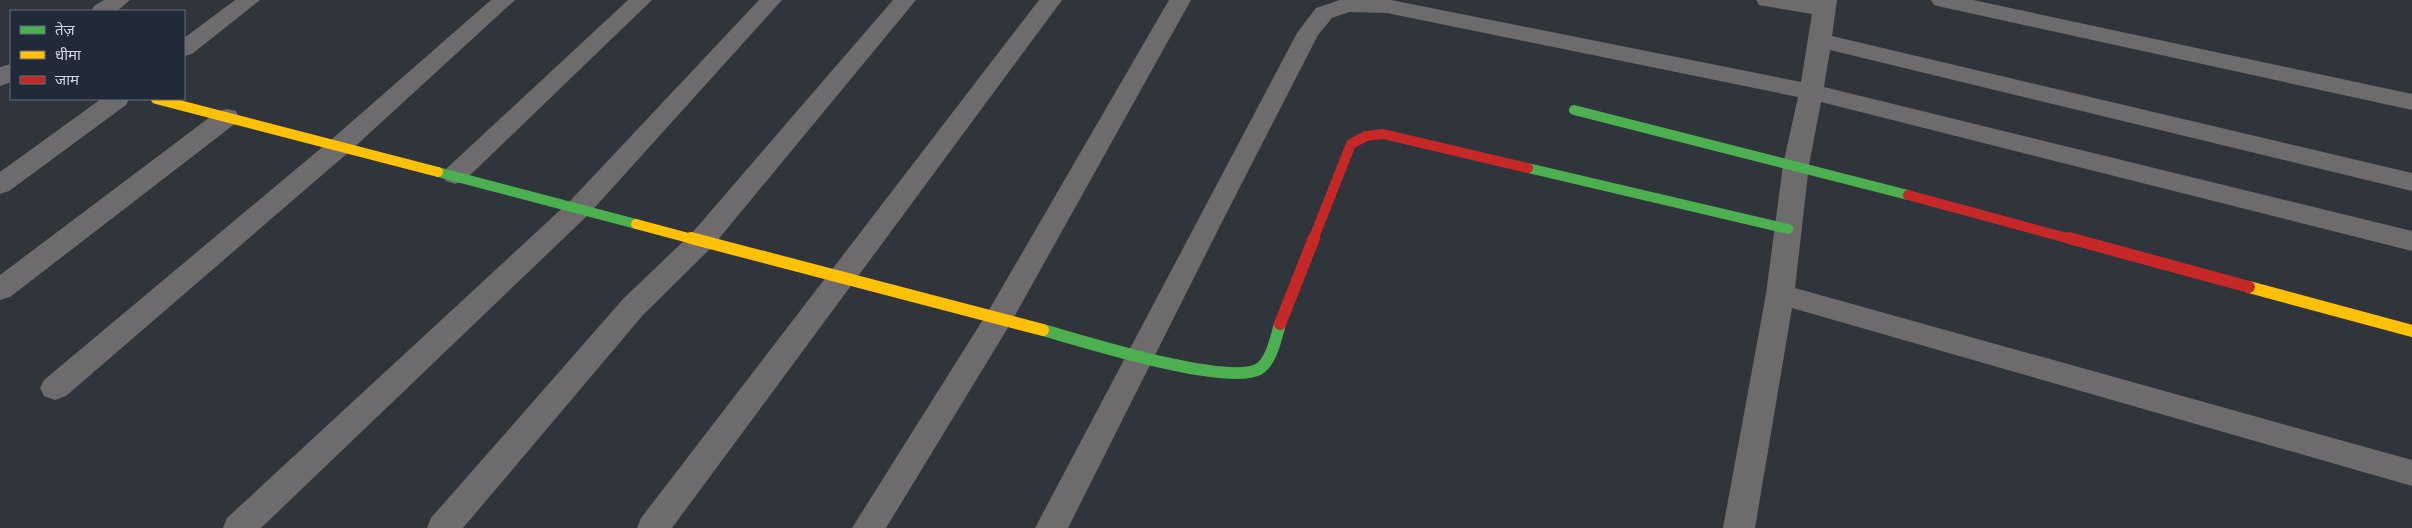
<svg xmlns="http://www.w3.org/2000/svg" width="2412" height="528" font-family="Mulish,'Noto Sans Devanagari',sans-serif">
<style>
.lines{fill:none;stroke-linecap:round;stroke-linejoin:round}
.street{fill:#6d6b6c;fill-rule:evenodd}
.fast-far1{stroke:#4caf50;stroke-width:10}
.fast{stroke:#4caf50;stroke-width:12}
.slow-far1{stroke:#ffc107;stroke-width:10}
.slow{stroke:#ffc107;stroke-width:12}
.jam-far1{stroke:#c62828;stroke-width:10}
.jam{stroke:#c62828;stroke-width:12}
</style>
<rect width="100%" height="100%" fill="#30353c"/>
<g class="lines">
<g class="street">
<polygon points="104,0 130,0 117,11 91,11 94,6"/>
<polygon points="235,0 260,0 192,54 184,56 184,38"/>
<polygon points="491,0 515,0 350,151 66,396 55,400 44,396 40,388 44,380 332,139"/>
<polygon points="628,0 652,0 464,181 455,184 446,181 442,175 446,169"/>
<polygon points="759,0 782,0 588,215 261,528 223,528 227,518 570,201"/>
<polygon points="893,0 916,0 712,247 643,315 463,528 427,528 431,518 623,299 692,233"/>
<polygon points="1039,0 1062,0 672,528 637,528 641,518"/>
<polygon points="1169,0 1191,0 1009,326 886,528 852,528 989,310"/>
<polygon points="1340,0 1391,0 1801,82 1812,14 1759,5 1756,0 1837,0 1832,36 2412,173 2412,191 1830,50 1824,87 2412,231 2412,251 1821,102 1809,165 1795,288 2412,460 2412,486 1792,308 1755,528 1723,528 1766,294 1783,165 1798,97 1387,13 1349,12 1332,18 1318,35 1224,218 1068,528 1035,528 1297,33 1316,8"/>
<polygon points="1931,0 1973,0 2412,94 2412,110 1942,7 1934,5"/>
<polygon points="11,64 11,82 0,86 0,67"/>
<polygon points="101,99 129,99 126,105 9,191 0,194 0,172"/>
<polygon points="227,109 236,111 239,117 236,123 10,297 0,300 0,275 218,111"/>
</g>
<g class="fast-far1">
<polyline points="1574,110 1908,195"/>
<polyline points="1528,168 1788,229"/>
<polyline points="438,172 636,224"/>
</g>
<path class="fast" d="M 1043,330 C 1082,341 1228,387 1259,369 C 1272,361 1276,337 1280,324"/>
<g class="slow-far1">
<polyline points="156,99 438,172"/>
<polyline points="636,224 696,240"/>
</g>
<g class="slow">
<polyline points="691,238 1043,330"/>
<polyline points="2249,287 2412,331"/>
</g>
<g class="jam-far1">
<polyline points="1908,195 2074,240"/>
<polyline points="1313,240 1351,144 1366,136 1383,134 1528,168"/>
</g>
<g class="jam">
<polyline points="2069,238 2249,287"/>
<polyline points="1280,324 1314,238"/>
</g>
</g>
<rect x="10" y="10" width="175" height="90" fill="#212a38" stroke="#676f7b"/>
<rect x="20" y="26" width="25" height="8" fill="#4caf50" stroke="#676f7b"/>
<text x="55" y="35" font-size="15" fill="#d1d7e0">तेज़</text>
<rect x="20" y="51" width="25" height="8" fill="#ffc107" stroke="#676f7b"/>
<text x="55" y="60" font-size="15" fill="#d1d7e0">धीमा</text>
<rect x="20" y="76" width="25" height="8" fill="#c62828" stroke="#676f7b"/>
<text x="55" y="85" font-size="15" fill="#d1d7e0">जाम</text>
</svg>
